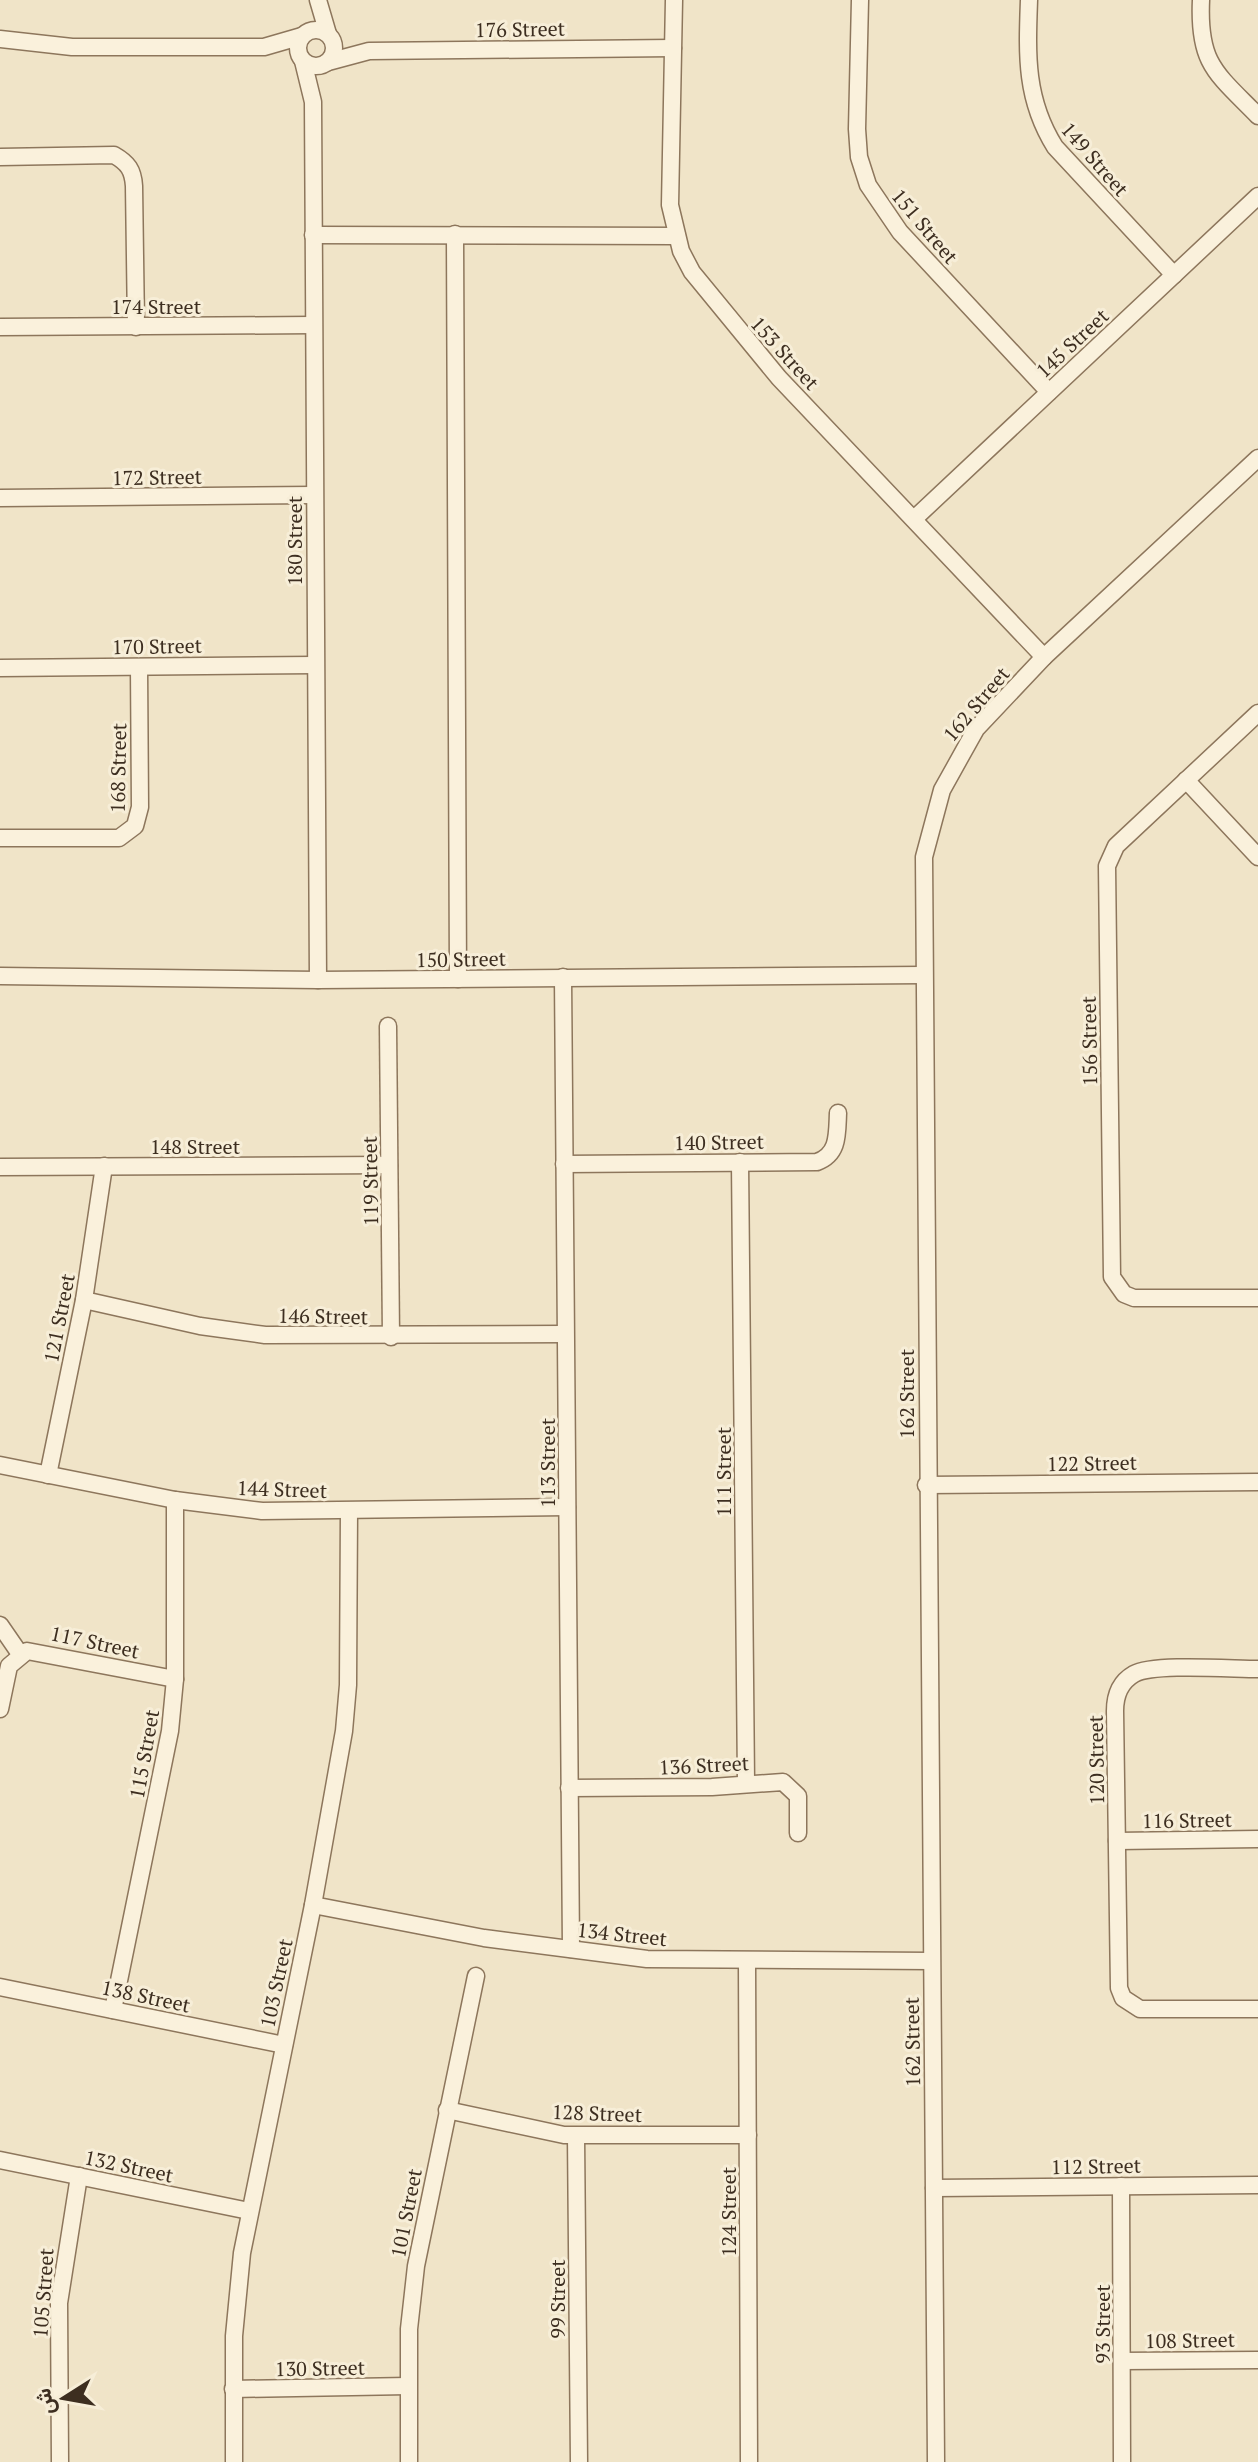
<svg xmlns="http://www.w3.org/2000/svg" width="1258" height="2462" font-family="'PT Serif',Vazirmatn,serif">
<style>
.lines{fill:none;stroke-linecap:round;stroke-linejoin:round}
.minor-casing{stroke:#8d765c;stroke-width:19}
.minor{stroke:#faf1dc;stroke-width:16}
.labels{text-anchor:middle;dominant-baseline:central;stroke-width:6;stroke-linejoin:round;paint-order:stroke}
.street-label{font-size:20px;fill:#3d2e20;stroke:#f7eed8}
</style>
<rect width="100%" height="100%" fill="#f0e4c8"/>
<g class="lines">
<g class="minor-casing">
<g id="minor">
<polyline points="318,0 328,34"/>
<polyline points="674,0 670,205 681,251 692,272 779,378 1044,657"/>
<polyline points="860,0 857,129 859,157 868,185 900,232 1049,392"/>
<path d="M 1029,0 C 1027,55 1025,99 1055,147 L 1174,275"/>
<path d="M 1201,0 C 1198,64 1216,73 1258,116"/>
<circle cx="316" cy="48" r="18"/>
<polyline points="0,39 72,47 264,47 302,36"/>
<polyline points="303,61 313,102 318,980"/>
<polyline points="328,62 369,51 673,48"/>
<path d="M 0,157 L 114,155 C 128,163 133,170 134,186 L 136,327"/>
<polyline points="455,234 458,979"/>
<polyline points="313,235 677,236"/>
<polyline points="0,327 313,325"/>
<polyline points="0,498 314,495"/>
<polyline points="914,519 1258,196"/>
<polyline points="0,668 315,665"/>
<polyline points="1258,713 1116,846 1107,866 1112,1277 1124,1294 1134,1298 1258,1298"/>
<polyline points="1186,780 1258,857"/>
<polyline points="0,838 119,838 135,826 140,807 139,667"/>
<polyline points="0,976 318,980 923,975"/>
<polyline points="563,977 571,1949"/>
<polyline points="388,1026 391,1337"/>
<polyline points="740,1162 746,1782"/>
<path d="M 564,1164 L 817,1162 C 839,1154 837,1134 838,1113"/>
<polyline points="0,1167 389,1165"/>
<polyline points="84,1300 200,1326 265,1335 565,1334"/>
<polyline points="0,1465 175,1500 262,1511 567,1507"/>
<polyline points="48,1475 84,1300 104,1166"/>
<polyline points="926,1485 1258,1482"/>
<polyline points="0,1625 20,1654"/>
<path d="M 1258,1669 C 1232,1669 1153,1663 1134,1674 C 1120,1682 1115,1696 1115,1711 L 1119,1988 L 1123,1998 L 1140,2009 L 1258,2009"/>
<polyline points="0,1709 9,1666 27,1651 175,1679"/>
<polyline points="569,1788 712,1787 783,1782 798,1796 798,1833"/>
<polyline points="1117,1841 1258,1839"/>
<polyline points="313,1905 484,1938 647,1959 931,1961"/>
<polyline points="747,1962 749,2462"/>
<polyline points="0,1987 284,2045"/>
<polyline points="113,2010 170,1731 175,1679 175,1500"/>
<polyline points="447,2110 564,2135 748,2135"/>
<polyline points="576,2136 579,2462"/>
<polyline points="0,2160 249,2211"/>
<polyline points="1121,2186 1122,2462"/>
<polyline points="934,2188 1258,2185"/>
<polyline points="1122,2361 1258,2360"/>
<polyline points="233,2389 408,2386"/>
<polyline points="60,2462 59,2303 79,2176"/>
<polyline points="234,2462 234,2336 242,2253 313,1905 344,1731 348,1685 349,1511"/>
<polyline points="409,2462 409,2329 416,2266 476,1976"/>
<polyline points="936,2462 924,857 942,790 976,729 1044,657 1258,458"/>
</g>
</g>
<use href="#minor" class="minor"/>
</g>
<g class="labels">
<g class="street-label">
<text transform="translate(520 29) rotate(-1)">176 Street</text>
<text transform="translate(1095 159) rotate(49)">149 Street</text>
<text transform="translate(925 226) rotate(50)">151 Street</text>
<text x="156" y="306">174 Street</text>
<text transform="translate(1072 343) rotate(-43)">145 Street</text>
<text transform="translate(785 353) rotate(48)">153 Street</text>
<text transform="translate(157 477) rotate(-1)">172 Street</text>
<text transform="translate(294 541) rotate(-90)">180 Street</text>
<text transform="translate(157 646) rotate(-1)">170 Street</text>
<text transform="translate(976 704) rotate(-50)">162 Street</text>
<text transform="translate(118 768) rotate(-89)">168 Street</text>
<text transform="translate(461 959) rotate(-1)">150 Street</text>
<text transform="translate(1089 1041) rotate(-91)">156 Street</text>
<text transform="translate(719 1142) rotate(-1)">140 Street</text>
<text x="195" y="1146">148 Street</text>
<text transform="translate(370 1181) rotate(-91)">119 Street</text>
<text transform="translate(323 1316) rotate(1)">146 Street</text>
<text transform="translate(59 1318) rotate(-79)">121 Street</text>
<text transform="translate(906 1394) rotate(-90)">162 Street</text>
<text transform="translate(547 1463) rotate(-90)">113 Street</text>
<text transform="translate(1092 1463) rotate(-1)">122 Street</text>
<text transform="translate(723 1472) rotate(-90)">111 Street</text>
<text transform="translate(282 1489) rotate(2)">144 Street</text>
<text transform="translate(95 1642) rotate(12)">117 Street</text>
<text transform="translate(144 1754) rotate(-80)">115 Street</text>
<text transform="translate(1096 1760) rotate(-91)">120 Street</text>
<text transform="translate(704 1765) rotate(-3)">136 Street</text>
<text transform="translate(1187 1820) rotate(-1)">116 Street</text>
<text transform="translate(622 1934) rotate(6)">134 Street</text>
<text transform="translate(276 1983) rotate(-78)">103 Street</text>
<text transform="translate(146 1996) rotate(12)">138 Street</text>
<text transform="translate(912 2042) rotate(-91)">162 Street</text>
<text transform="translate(597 2113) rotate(2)">128 Street</text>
<text transform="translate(129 2166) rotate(12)">132 Street</text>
<text transform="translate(1096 2166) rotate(-1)">112 Street</text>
<text transform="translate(728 2212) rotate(-90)">124 Street</text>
<text transform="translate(406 2213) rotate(-79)">101 Street</text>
<text transform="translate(43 2293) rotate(-86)">105 Street</text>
<text transform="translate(557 2299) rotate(-90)">99 Street</text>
<text transform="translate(1102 2324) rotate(-90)">93 Street</text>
<text transform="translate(1190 2340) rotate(-1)">108 Street</text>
<text transform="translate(320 2368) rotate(-1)">130 Street</text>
</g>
</g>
<g transform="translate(64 2398) rotate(259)" stroke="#f7eed8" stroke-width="6" paint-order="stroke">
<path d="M0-6L14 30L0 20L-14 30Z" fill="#3d2e20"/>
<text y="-12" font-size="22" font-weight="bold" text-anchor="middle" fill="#3d2e20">ش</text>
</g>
</svg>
